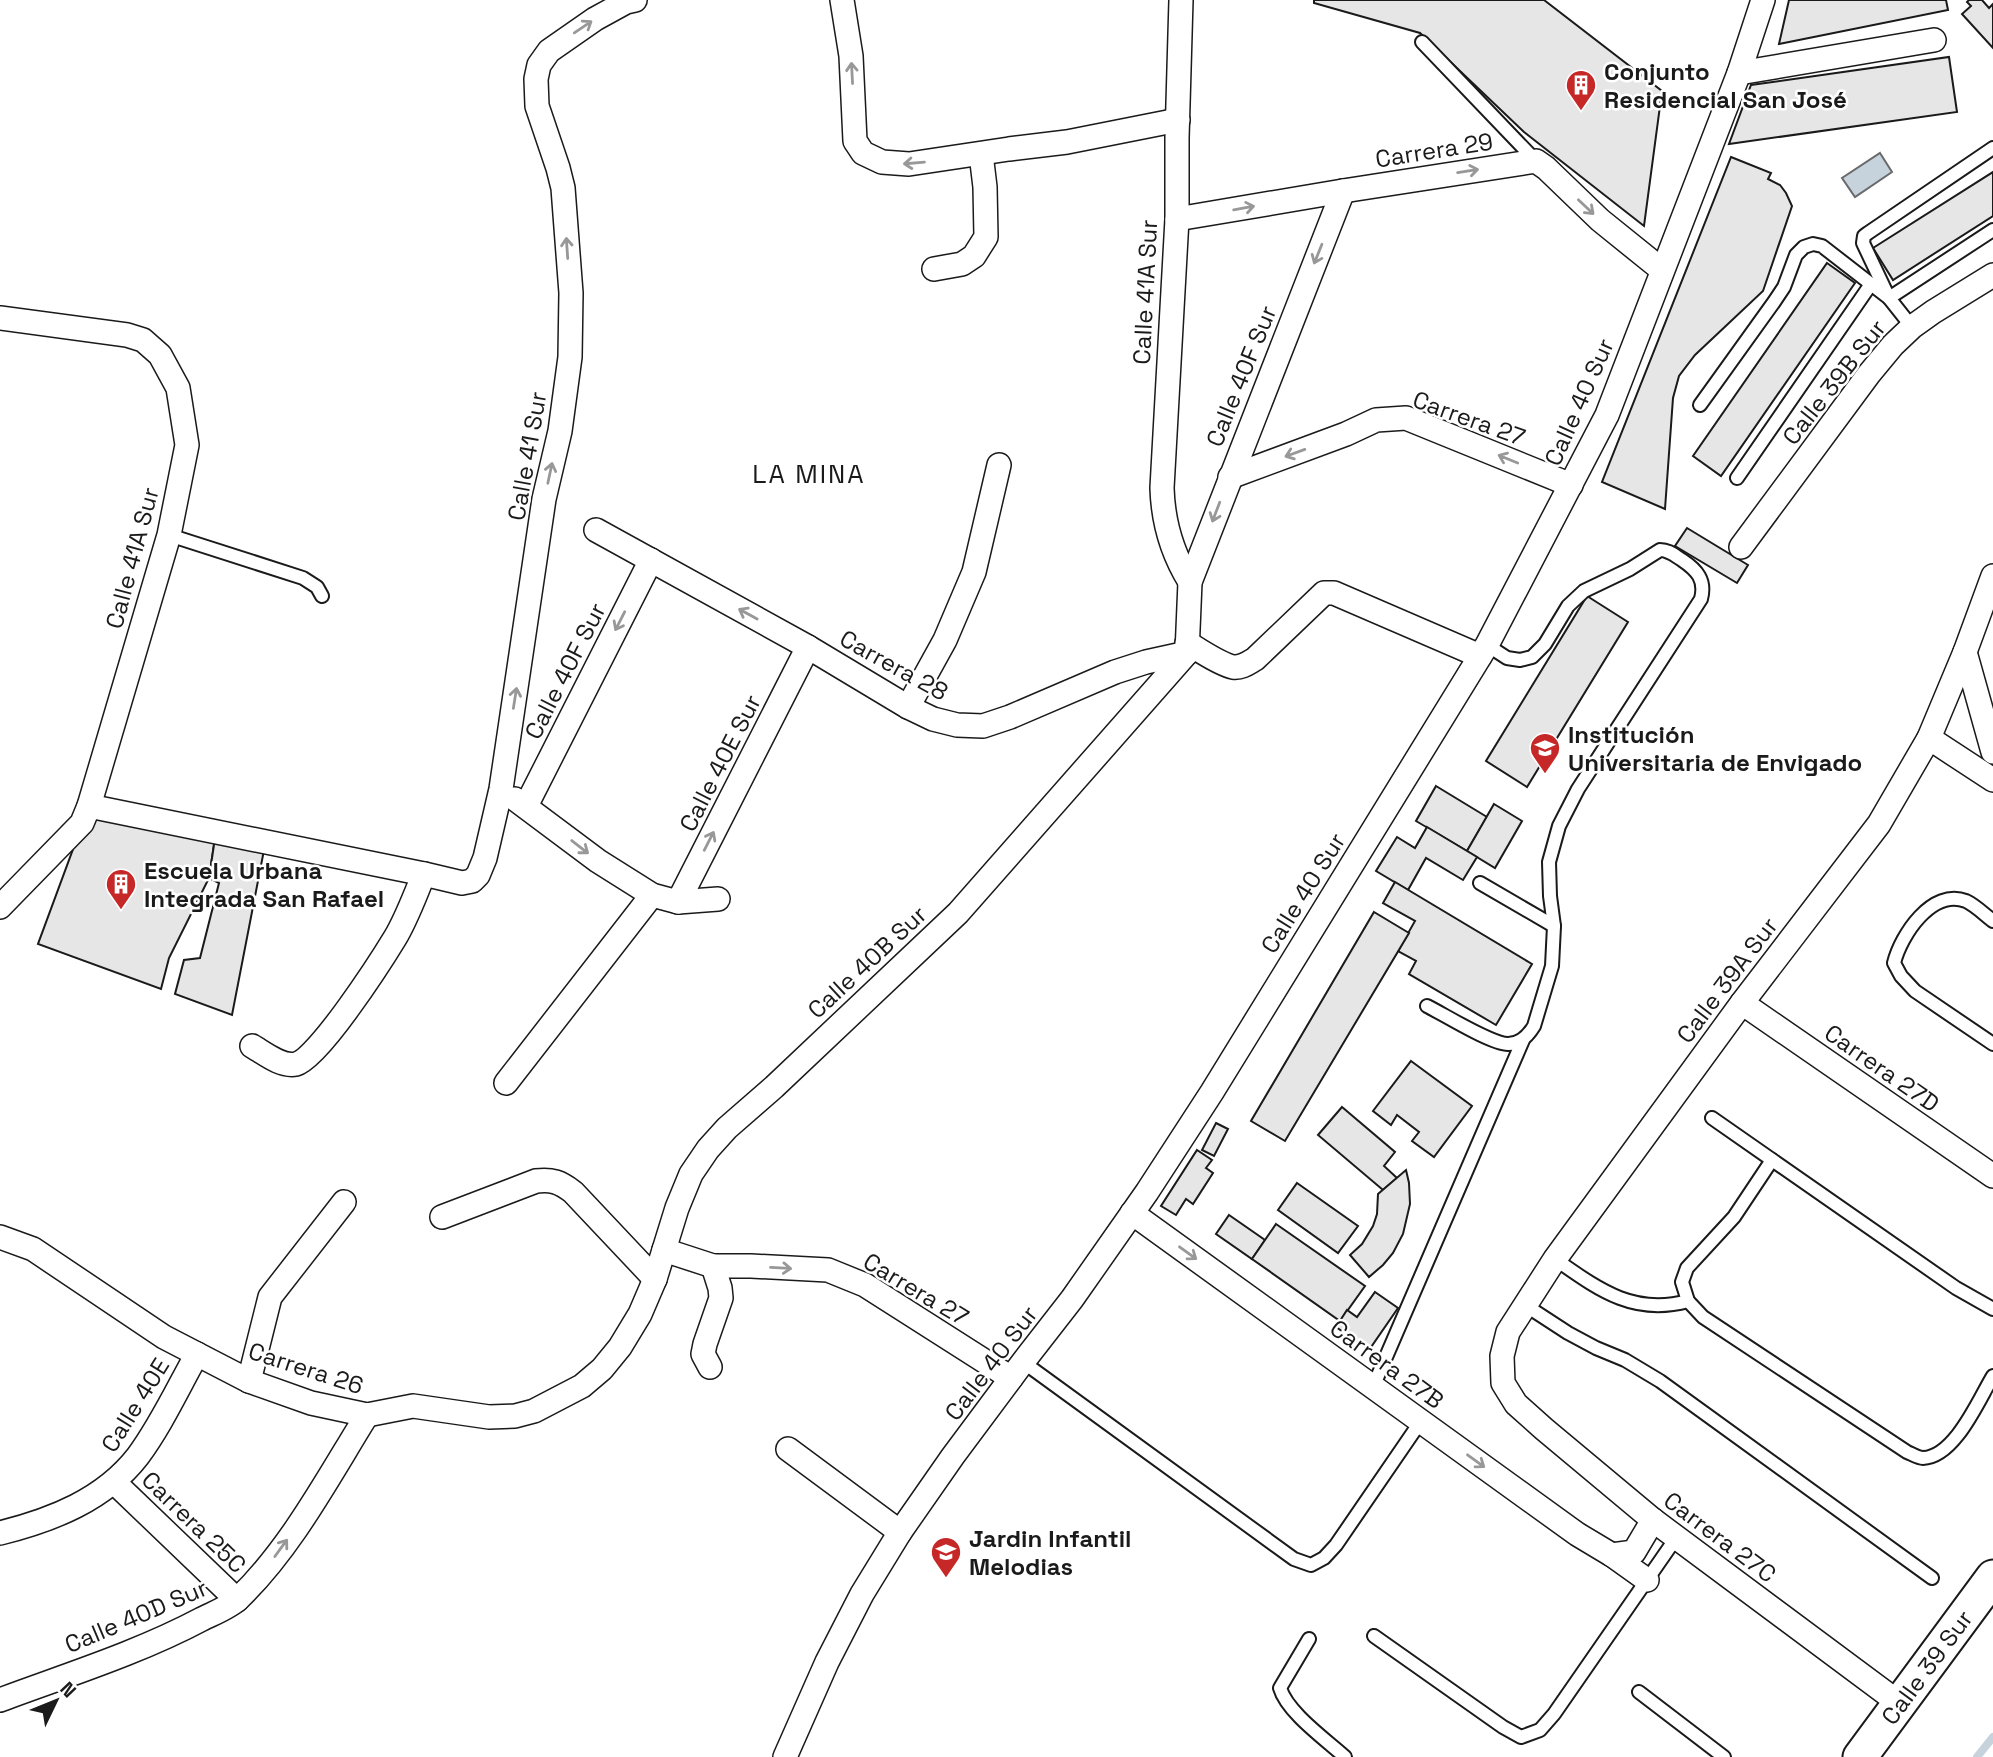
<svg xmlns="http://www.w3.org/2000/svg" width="1993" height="1757" font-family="'Space Grotesk',sans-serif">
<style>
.water{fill:#c6d2dc;stroke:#6a6a6a;stroke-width:2}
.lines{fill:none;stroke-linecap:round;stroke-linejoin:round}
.stream{stroke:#c6d2dc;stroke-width:8}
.building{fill:#e6e6e6;stroke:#1a1a1a;stroke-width:2}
.lane-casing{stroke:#1a1a1a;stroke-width:16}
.street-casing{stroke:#1a1a1a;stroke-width:26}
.secondary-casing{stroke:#1a1a1a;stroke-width:37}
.lane{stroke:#fff;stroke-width:12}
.street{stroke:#fff;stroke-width:23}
.secondary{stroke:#fff;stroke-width:33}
.oneway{stroke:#989898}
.labels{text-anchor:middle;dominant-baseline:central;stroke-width:5;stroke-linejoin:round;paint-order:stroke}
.poi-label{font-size:24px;font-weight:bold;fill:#1a1a1a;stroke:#fff;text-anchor:start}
.street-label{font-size:24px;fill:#1a1a1a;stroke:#fff}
.neighbourhood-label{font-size:26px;letter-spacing:2px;fill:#1a1a1a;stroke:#fff}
</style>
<rect width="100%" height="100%" fill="#fff"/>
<polygon class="water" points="1880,153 1892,172 1855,197 1842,178"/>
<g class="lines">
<polyline class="stream" points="1977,1757 1993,1737"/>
</g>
<g class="building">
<polygon points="1314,0 1544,0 1662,91 1644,226 1524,132 1420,33 1314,3"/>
<polygon points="1789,0 1946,0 1948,10 1779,44"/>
<polygon points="1969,0 1982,0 1989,8 1993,4 1993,48 1962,14 1971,6 1967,2"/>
<polygon points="1949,57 1957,112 1729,144 1751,85"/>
<polygon points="1731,157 1771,173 1768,179 1780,185 1786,193 1792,206 1763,291 1695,355 1679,376 1673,398 1665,509 1602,482"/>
<polygon points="1993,172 1993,216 1893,280 1873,248"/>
<polygon points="1827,263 1855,283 1721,476 1693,456"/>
<polygon points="1687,528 1748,565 1737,583 1675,546"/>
<polygon points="1587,596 1628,622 1527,787 1486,761"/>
<polygon points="1436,786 1487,817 1467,851 1416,821"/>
<polygon points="1494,804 1522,821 1495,868 1467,851"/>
<polygon points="89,806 215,838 209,878 169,958 161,989 38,944"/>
<polygon points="1427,827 1477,857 1463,880 1426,858 1408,890 1376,871 1397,837 1415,848"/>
<polygon points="215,838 264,850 232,1015 175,994 184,960 200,958 219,883 209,878"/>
<polygon points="1395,882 1532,964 1496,1025 1409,974 1416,961 1398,951 1415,921 1383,903"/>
<polygon points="1374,912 1409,933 1285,1141 1251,1121"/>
<polygon points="1411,1061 1472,1106 1434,1157 1412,1141 1419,1132 1397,1115 1391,1125 1373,1111"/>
<polygon points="1342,1107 1395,1152 1384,1166 1397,1178 1383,1190 1318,1135"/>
<polygon points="1216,1123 1228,1129 1214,1156 1202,1150"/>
<polygon points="1197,1150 1212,1160 1206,1168 1213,1173 1193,1204 1186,1199 1176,1215 1161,1206"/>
<polygon points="1406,1170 1409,1183 1410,1204 1403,1234 1393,1253 1383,1265 1369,1277 1350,1255 1362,1244 1373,1226 1377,1214 1378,1194"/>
<polygon points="1297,1183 1358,1226 1338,1253 1278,1210"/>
<polygon points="1229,1215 1265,1240 1252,1259 1216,1234"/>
<polygon points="1276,1224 1365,1286 1340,1321 1252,1259"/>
<polygon points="1375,1292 1398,1308 1369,1350 1336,1327 1347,1310 1357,1317"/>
</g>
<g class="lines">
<g class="lane-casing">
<g id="lane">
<polyline points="1422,42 1536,161"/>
<polyline points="1993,148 1868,233 1864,236 1863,243 1889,298 1993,230"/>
<polyline points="1700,405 1774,302 1784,287 1796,255 1804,247 1813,244 1822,246 1889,298 1912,327"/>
<polyline points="1737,478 1871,284"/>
<polyline points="169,535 303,578 317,587 322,596"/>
<polyline points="1480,883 1554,926"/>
<path d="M 1993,921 C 1985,915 1975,905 1966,901 C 1932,888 1901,935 1894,963 L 1901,976 L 1915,991 L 1993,1044"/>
<path d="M 1427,1006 C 1445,1015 1491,1044 1508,1044 C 1520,1044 1528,1036 1534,1026 L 1552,966 L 1554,926 L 1550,896 L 1549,862 L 1559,826 L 1578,789 L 1701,599 C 1706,580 1697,570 1682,560 C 1674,555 1669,550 1660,550 L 1630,569 L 1584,591 L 1568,606 L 1545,644 L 1532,657 L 1520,660 L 1507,658 L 1487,645"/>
<polyline points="1712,1118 1956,1288 1993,1309"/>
<path d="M 1772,1160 L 1734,1217 L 1687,1268 L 1682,1282 L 1688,1301 L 1703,1317 L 1907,1452 C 1912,1454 1918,1458 1923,1458 C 1955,1457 1979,1399 1993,1376"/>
<path d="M 1555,1259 C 1598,1289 1633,1316 1688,1301"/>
<polyline points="1525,1305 1568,1333 1596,1348 1625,1360 1660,1381 1932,1578"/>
<polyline points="1023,1362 1294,1559 1311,1565 1324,1558 1336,1545 1421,1421"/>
<polyline points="1373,1387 1523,1040"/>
<polyline points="1374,1636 1503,1727 1521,1737 1540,1730 1554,1714 1676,1538"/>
<path d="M 1309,1639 L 1280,1688 C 1287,1712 1325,1739 1345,1757"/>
<polyline points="1639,1692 1724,1757"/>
</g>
</g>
<g class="street-casing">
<g id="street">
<polyline points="842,0 851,56 855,141 863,153 882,162 909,164 1009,149 1067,142 1178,120"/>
<path d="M 1181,0 L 1177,138 L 1177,219 L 1162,488 C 1163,522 1172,553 1190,582"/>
<polyline points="1739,73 1934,40"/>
<polyline points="1177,219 1343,191 1536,161 1546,168 1600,220 1662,270"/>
<polyline points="934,269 962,264 974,256 986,237 985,187 981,154"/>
<polyline points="0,318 127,335 143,340 160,355 178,388 187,445 169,535 89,806 82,823 0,907"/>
<polyline points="1230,477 1346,434 1376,420 1406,418 1571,485"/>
<polyline points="596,530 808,647 908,707 933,719 957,725 983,726 1010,717 1115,672 1146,662 1187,653"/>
<polyline points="1741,547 1869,374 1893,345 1912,327 1933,312 1993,275"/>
<path d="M 1187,643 C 1200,650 1219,664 1233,667 C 1242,668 1248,663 1255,659 L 1324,593 L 1334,593 L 1480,656"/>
<polyline points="1965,652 1993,752"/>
<polyline points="908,707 945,640 974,572 999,465"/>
<polyline points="1929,738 1993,780"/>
<polyline points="515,799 598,861 652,895 678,902 718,899"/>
<polyline points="89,806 424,874 462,883 472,881 478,875 485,858 501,789 544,499 560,431 570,357 571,293 563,188 558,168 537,106 536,79 539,65 549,51 595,19 626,2 635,0"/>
<polyline points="526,806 651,560"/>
<polyline points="678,902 808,647"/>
<polyline points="1742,1003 1993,1176"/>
<path d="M 252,1046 C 264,1053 281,1067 296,1064 C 318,1059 381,961 395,938 C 407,918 415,895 424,874"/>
<polyline points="506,1083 652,895"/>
<polyline points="1132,1213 1577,1534 1612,1555 1647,1580"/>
<path d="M 442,1217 L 536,1181 C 552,1179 560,1182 573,1192 L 655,1279"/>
<polyline points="0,1237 33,1249 164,1337 249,1381 311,1403 367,1415 413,1406 489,1417 515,1416 534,1411 582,1386 602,1369 620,1347 640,1314 655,1279 677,1208 691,1174 708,1149 727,1128 774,1087 958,913 1187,653 1190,582 1343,191"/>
<polyline points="664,1250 713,1266 751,1266 828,1270 865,1285 1011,1378"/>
<polyline points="710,1367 703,1354 705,1344 721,1298 720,1288 713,1266"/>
<polyline points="249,1381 270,1297 344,1202"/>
<polyline points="788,1449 900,1532"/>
<polyline points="114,1482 237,1600"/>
<path d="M 0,1533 C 52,1520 104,1500 138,1456 C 161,1425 178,1388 197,1354"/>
<polyline points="1612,1555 1634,1552 1653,1520"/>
<path d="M 0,1700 C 67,1675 138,1653 202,1619 C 214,1613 230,1607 239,1598 C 291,1548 329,1476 367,1415"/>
<polyline points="1899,1703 1653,1520 1544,1429 1516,1404 1503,1383 1502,1356 1508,1332 1555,1259 1742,1003 1879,824 1929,738 1965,652 1993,576"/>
<polyline points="785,1757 827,1662 862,1594 900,1532 953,1456 1023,1362 1072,1299 1147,1192 1212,1092 1487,645 1607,415 1739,73 1763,0"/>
</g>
</g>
<g class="secondary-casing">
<g id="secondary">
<path id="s1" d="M 1860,1757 L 1993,1577"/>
</g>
</g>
<use href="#lane" class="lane"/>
<use href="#street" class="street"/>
<use href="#secondary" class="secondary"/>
</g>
<defs><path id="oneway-shaft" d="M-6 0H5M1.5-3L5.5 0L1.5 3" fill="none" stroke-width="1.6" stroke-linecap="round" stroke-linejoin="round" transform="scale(1.75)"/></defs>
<g class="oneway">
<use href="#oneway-shaft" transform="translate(583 27) rotate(-34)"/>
<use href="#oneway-shaft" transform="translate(852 73) rotate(-93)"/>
<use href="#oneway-shaft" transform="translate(914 163) rotate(175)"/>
<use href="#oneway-shaft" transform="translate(1468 171) rotate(-9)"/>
<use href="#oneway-shaft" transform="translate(1586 207) rotate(43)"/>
<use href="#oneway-shaft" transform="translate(1244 208) rotate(-10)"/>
<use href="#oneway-shaft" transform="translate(567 248) rotate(-94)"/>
<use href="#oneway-shaft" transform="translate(1318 254) rotate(112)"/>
<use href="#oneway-shaft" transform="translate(1295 453) rotate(160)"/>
<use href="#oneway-shaft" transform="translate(1508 459) rotate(-158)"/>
<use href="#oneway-shaft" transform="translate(550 473) rotate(-78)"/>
<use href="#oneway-shaft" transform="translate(1216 512) rotate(111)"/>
<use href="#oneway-shaft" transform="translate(748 614) rotate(-151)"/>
<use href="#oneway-shaft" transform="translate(620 621) rotate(117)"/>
<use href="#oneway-shaft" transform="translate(515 698) rotate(-81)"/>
<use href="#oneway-shaft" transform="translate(709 841) rotate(-63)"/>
<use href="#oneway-shaft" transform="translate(580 847) rotate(38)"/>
<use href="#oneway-shaft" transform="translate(1188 1253) rotate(36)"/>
<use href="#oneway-shaft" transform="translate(781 1268) rotate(3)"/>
<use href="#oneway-shaft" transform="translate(1476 1461) rotate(36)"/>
<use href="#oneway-shaft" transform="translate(281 1548) rotate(-54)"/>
</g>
<defs>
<g id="building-pin" transform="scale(1.575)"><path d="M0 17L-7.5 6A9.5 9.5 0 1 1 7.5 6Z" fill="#c62828" stroke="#fff"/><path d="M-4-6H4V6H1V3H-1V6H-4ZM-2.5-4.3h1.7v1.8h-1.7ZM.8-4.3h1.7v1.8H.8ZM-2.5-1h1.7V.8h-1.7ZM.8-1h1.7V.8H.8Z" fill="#fff"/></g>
<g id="university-pin" transform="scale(1.575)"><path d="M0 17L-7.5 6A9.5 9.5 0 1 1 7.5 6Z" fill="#c62828" stroke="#fff"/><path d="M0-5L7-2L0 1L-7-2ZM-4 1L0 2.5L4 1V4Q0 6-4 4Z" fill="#fff"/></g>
<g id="school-pin" transform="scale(1.575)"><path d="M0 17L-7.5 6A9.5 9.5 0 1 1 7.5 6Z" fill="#c62828" stroke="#fff"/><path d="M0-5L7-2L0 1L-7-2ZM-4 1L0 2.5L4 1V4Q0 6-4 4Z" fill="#fff"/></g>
</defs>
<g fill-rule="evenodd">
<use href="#building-pin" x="1581" y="85"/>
<use href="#university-pin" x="1545" y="748"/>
<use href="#building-pin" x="121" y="884"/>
<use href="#school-pin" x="946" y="1552"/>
</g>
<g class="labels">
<g class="poi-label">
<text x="1604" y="71">Conjunto<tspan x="1604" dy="28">Residencial San José</tspan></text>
<text x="1568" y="734">Institución<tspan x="1568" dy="28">Universitaria de Envigado</tspan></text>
<text x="144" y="870">Escuela Urbana<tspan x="144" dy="28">Integrada San Rafael</tspan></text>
<text x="969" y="1538">Jardin Infantil<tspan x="969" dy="28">Melodias</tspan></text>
</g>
<g class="street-label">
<text transform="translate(1434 150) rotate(-9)">Carrera 29</text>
<text transform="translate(1145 292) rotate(-87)">Calle 41A Sur</text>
<text transform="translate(1241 376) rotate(-68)">Calle 40F Sur</text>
<text transform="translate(1834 382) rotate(-52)">Calle 39B Sur</text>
<text transform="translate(1579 402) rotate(-66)">Calle 40 Sur</text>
<text transform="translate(1469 418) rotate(20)">Carrera 27</text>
<text transform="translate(527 456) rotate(-80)">Calle 41 Sur</text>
<text transform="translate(132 558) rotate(-75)">Calle 41A Sur</text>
<text transform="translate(894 665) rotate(29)">Carrera 28</text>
<text transform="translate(565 671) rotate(-63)">Calle 40F Sur</text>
<text transform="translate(720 763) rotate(-63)">Calle 40E Sur</text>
<text transform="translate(1303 893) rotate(-58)">Calle 40 Sur</text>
<text transform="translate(867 962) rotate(-43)">Calle 40B Sur</text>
<text transform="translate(1727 980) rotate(-53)">Calle 39A Sur</text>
<text transform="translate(1882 1068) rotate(35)">Carrera 27D</text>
<text transform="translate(916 1289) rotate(31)">Carrera 27</text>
<text transform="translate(991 1363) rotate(-53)">Calle 40 Sur</text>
<text transform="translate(1387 1364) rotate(36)">Carrera 27B</text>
<text transform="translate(306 1368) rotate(18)">Carrera 26</text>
<text transform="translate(135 1405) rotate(-58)">Calle 40E</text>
<text transform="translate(194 1522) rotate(44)">Carrera 25C</text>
<text transform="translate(1720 1537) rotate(37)">Carrera 27C</text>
<text transform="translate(136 1616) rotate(-23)">Calle 40D Sur</text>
<text stroke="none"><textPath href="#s1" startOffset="112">Calle 39 Sur</textPath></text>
</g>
<g class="neighbourhood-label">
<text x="809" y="474">LA MINA</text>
</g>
</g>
<g transform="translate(56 1701) rotate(47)" stroke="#ffffff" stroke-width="5" paint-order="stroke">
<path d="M0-5L12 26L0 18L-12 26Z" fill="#1a1a1a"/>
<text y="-10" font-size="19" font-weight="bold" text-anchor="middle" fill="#1a1a1a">N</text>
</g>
</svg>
